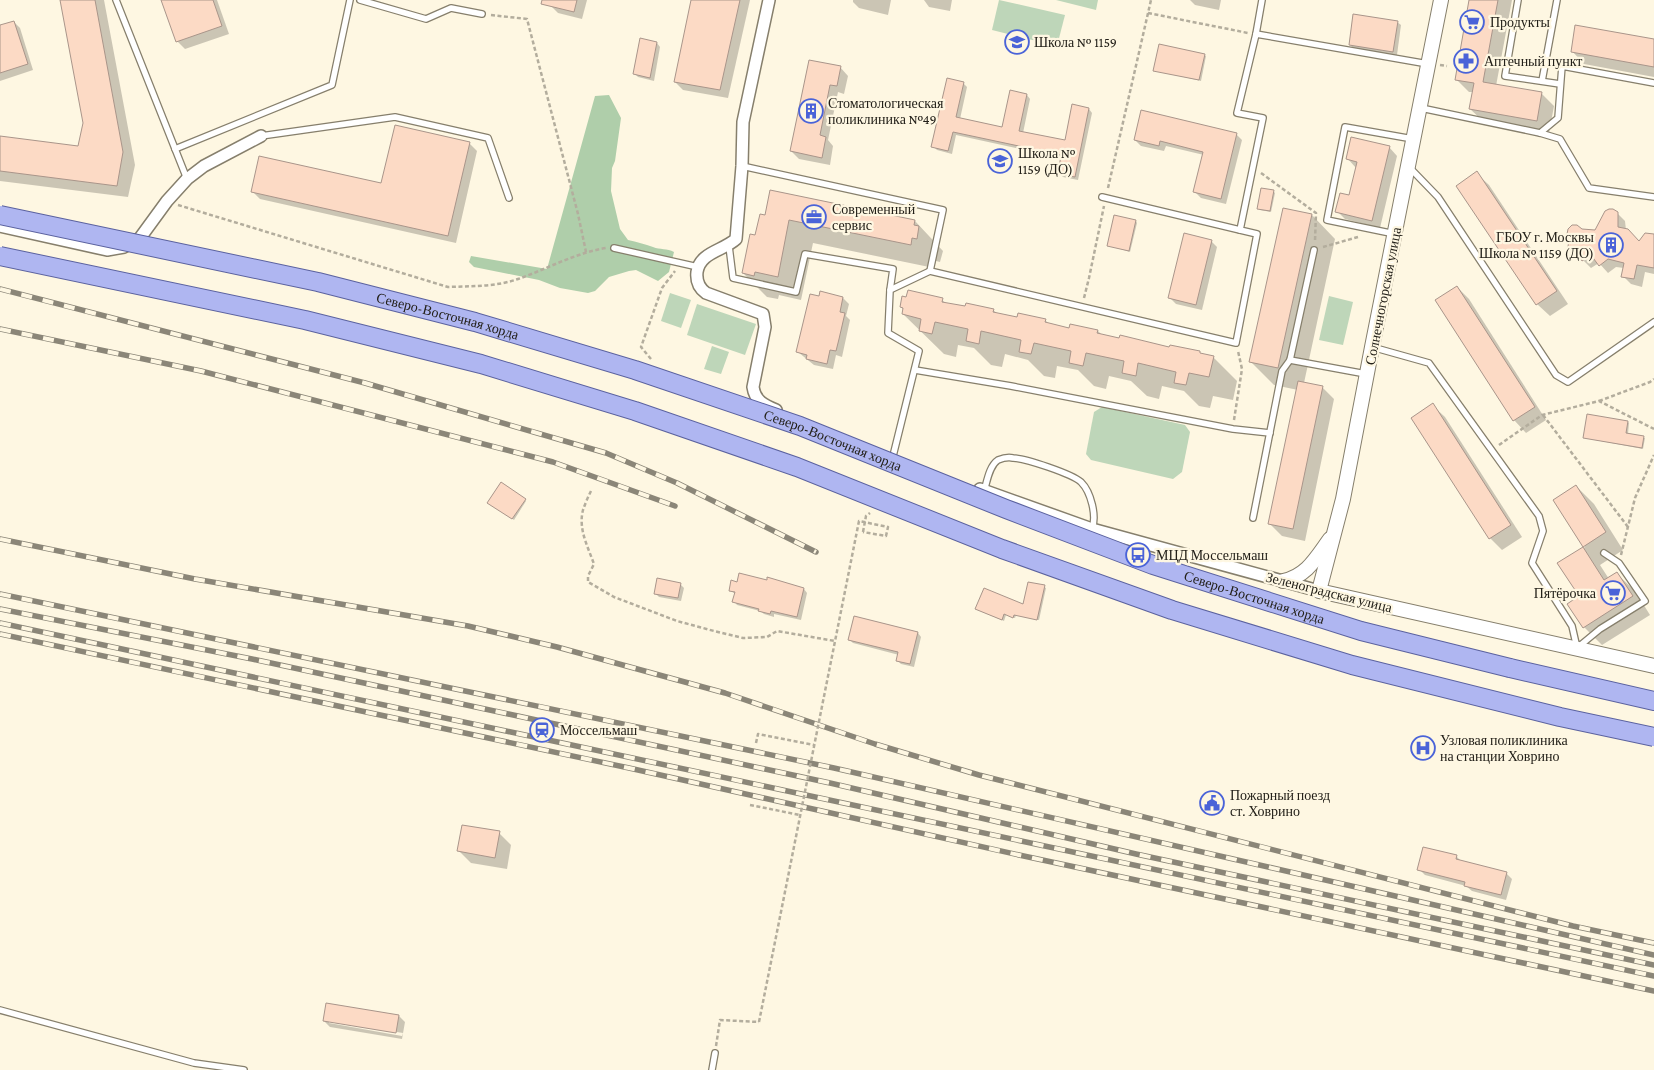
<svg xmlns="http://www.w3.org/2000/svg" width="1654" height="1070" font-family="'Crimson Pro',serif">
<style>
.green{fill:#bed6b9}
.forest{fill:#afceaa}
.shadow{fill:#0003;fill-rule:evenodd}
.building{fill:#fcdac5;stroke:#a9958a}
.lines{fill:none;stroke-linecap:round;stroke-linejoin:round}
.service-casing{stroke:#867f6c;stroke-width:8}
.minor-casing{stroke:#867f6c;stroke-width:14}
.tertiary-casing{stroke:#867f6c;stroke-width:16}
.primary-casing{stroke:#5b629f;stroke-width:20}
.path{stroke:#b3ad9d;stroke-width:2.5;stroke-dasharray:4 2.5;stroke-linecap:butt}
.service{stroke:#fff;stroke-width:5.5}
.minor{stroke:#fff;stroke-width:11}
.tertiary{stroke:#fff;stroke-width:14}
.primary{stroke:#afb6f1;stroke-width:18}
.rail-casing{stroke:#8b8678;stroke-width:5.5}
.rail{stroke:#fef7e2;stroke-width:4;stroke-dasharray:11;stroke-linecap:butt}
.primary-bridge-casing{stroke:#5b629f;stroke-width:20;stroke-linecap:butt}
.path-bridge{stroke:#b3ad9d;stroke-width:2.5;stroke-dasharray:4 2.5;stroke-linecap:butt}
.primary-bridge{stroke:#afb6f1;stroke-width:18}
.labels{text-anchor:middle;dominant-baseline:central;stroke-width:4.5;stroke-linejoin:round;paint-order:stroke}
.poi-label{font-size:14px;fill:#232019;stroke:#fef7e2;text-anchor:start}
.street-label{font-size:14px;fill:#232019;stroke:#fef7e2}
</style>
<rect width="100%" height="100%" fill="#fef7e2"/>
<g class="green">
<polygon points="999,0 1065,15 1057,46 992,30"/>
<polygon points="1056,0 1098,0 1096,10"/>
<polygon points="670,293 691,300 681,328 661,321"/>
<polygon points="1329,296 1353,302 1343,345 1319,340"/>
<polygon points="697,304 756,324 745,355 687,335"/>
<polygon points="712,346 729,352 721,374 704,369"/>
<polygon points="1102,407 1185,425 1190,432 1182,472 1173,479 1091,460 1086,454 1094,412"/>
</g>
<path class="forest" d="M 609,95 L 621,118 L 615,161 L 612,168 L 611,191 L 620,229 L 628,240 C 637,242 645,244 653,247 C 660,250 667,248 674,252 L 669,272 L 658,281 L 636,270 L 629,271 L 609,277 L 595,291 L 588,293 L 560,288 L 539,280 L 474,267 L 469,262 L 471,256 L 547,269 L 595,96 Z"/>
<g class="shadow">
<polygon points="61,0 104,0 135,165 128,197 0,181 0,137 79,147 85,123"/>
<polygon points="162,0 217,0 229,34 185,49 177,41"/>
<polygon points="551,0 587,0 582,19 558,13 550,5"/>
<polygon points="692,0 750,0 728,98 683,90 675,82"/>
<polygon points="853,0 891,0 888,15 859,8 853,2"/>
<polygon points="924,0 952,0 950,11 929,7"/>
<polygon points="1190,0 1221,0 1219,10 1195,5"/>
<polygon points="1471,0 1512,0 1496,86 1542,94 1554,106 1549,133 1483,121 1470,109 1473,92 1469,92 1456,79"/>
<polygon points="14,22 20,28 33,70 0,81 0,27"/>
<polygon points="1397,22 1401,25 1397,55 1354,49 1350,45"/>
<polygon points="1654,40 1654,77 1584,64 1572,51"/>
<polygon points="657,43 660,47 654,81 638,77 634,73"/>
<polygon points="1204,55 1206,56 1201,81 1154,70"/>
<polygon points="840,67 848,76 844,94 838,92 828,140 833,146 830,165 799,159 791,151"/>
<polygon points="963,83 967,87 960,119 1003,128 1027,95 1030,99 1023,133 1066,142 1089,109 1092,113 1078,180 1063,177 1059,173 1062,158 956,135 952,154 937,150 933,146"/>
<polygon points="1236,134 1242,140 1226,204 1201,198 1195,192 1204,155 1166,146 1164,151 1141,146 1135,140"/>
<polygon points="469,143 477,151 456,243 260,199 252,191 382,185"/>
<polygon points="1389,147 1397,156 1380,228 1345,219 1337,211 1350,196 1356,168 1348,159"/>
<polygon points="1476,173 1489,185 1568,304 1550,316 1537,304 1458,186"/>
<polygon points="1273,191 1275,193 1271,212 1260,210 1259,209"/>
<polygon points="771,192 915,221 943,251 940,262 936,261 934,268 813,243 801,300 779,295 778,299 767,297 743,273 765,217"/>
<polygon points="1617,213 1625,221 1626,230 1640,243 1654,236 1654,274 1645,272 1642,287 1631,284 1623,276 1624,268 1616,267 1608,273 1599,263 1591,268 1569,246 1581,230 1596,231"/>
<polygon points="1312,215 1335,239 1304,383 1322,387 1334,399 1305,541 1282,536 1270,524 1298,390 1274,385 1250,361"/>
<polygon points="1136,221 1137,223 1130,252 1108,245"/>
<polygon points="1211,241 1217,247 1202,310 1176,304 1170,298"/>
<polygon points="1457,287 1469,299 1546,420 1526,433 1514,420 1437,300"/>
<polygon points="820,298 843,298 849,304 846,316 850,320 842,357 836,355 833,369 814,365 798,352"/>
<polygon points="942,300 947,304 993,310 998,314 1018,319 1045,320 1049,324 1070,329 1071,325 1098,331 1102,335 1170,349 1199,352 1202,355 1213,357 1237,381 1233,400 1213,396 1210,408 1199,406 1184,391 1162,386 1159,399 1147,396 1131,381 1109,376 1106,389 1094,386 1078,370 1057,366 1055,378 1044,376 1028,360 1005,354 1002,367 991,365 974,348 958,345 956,357 944,354 903,314 904,310 901,307"/>
<polygon points="1432,405 1445,417 1522,537 1502,550 1490,538"/>
<polygon points="1628,422 1629,423 1628,434 1645,438 1643,449 1585,438"/>
<polygon points="1576,486 1594,504 1623,550 1600,565 1609,579 1617,574 1635,591 1650,615 1602,645 1584,627 1580,597 1559,563 1585,547 1554,500"/>
<polygon points="525,500 526,501 514,520 490,504"/>
<polygon points="767,581 804,589 807,593 801,620 774,614 774,617 764,614 760,611 737,605 734,601 735,594 730,590 738,583"/>
<polygon points="680,584 684,588 681,601 659,597 655,593"/>
<polygon points="1044,587 1046,588 1039,620 1016,615 1015,618 1006,615 1004,621 978,610 1024,606"/>
<polygon points="918,633 921,637 914,667 901,664 898,661 899,655 853,643 850,640"/>
<polygon points="499,833 511,845 507,869 471,863 459,851"/>
<polygon points="1456,856 1462,862 1506,873 1512,879 1506,900 1472,891 1466,886 1425,875 1419,869"/>
<path d="M 399,1016 L 405,1022 L 402,1039 L 330,1027 L 324,1021 ZM 329,1021 L 403,1033 L 402,1036 L 329,1023 Z"/>
</g>
<g class="building">
<polygon points="60,0 95,0 123,152 117,186 0,171 0,136 78,146 83,123"/>
<polygon points="161,0 213,0 222,26 176,42"/>
<polygon points="542,0 577,0 574,12 541,4"/>
<polygon points="691,0 740,0 720,90 674,82"/>
<polygon points="1469,0 1498,0 1483,82 1542,92 1537,121 1469,109 1474,83 1455,80"/>
<polygon points="1353,14 1398,21 1393,52 1349,45"/>
<polygon points="14,21 28,64 0,73 0,25"/>
<polygon points="1575,25 1654,39 1654,67 1571,52"/>
<polygon points="640,38 657,42 650,78 633,74"/>
<polygon points="1159,44 1205,54 1199,80 1153,71"/>
<polygon points="809,60 841,66 837,86 830,85 820,135 826,137 822,158 790,151"/>
<polygon points="947,78 964,82 956,117 1002,127 1010,90 1027,94 1019,131 1065,140 1072,104 1089,108 1075,177 1058,174 1061,155 953,132 948,151 931,147"/>
<polygon points="1141,110 1237,133 1221,199 1193,192 1203,152 1160,141 1159,146 1134,140"/>
<polygon points="395,125 470,142 448,236 251,192 259,156 381,183"/>
<polygon points="1351,137 1390,146 1372,221 1335,212 1340,193 1349,195 1357,162 1346,159"/>
<polygon points="1477,171 1557,291 1536,305 1456,186"/>
<polygon points="1261,188 1274,190 1270,211 1257,209"/>
<polygon points="770,190 915,220 914,225 919,226 917,239 912,238 911,245 789,220 778,277 755,272 754,276 742,273 750,234 755,235 760,214 765,215"/>
<polygon points="1283,208 1312,214 1278,368 1249,362"/>
<polygon points="1609,209 1613,209 1618,212 1618,227 1628,229 1639,241 1645,233 1654,234 1654,268 1637,265 1634,279 1621,277 1624,263 1608,259 1599,266 1591,255 1582,261 1576,251 1568,247 1569,239 1567,234 1568,229 1572,225 1577,225 1582,229 1595,230 1605,211"/>
<polygon points="1114,215 1136,220 1129,251 1107,246"/>
<polygon points="1184,233 1212,240 1196,305 1168,298"/>
<polygon points="1457,286 1535,407 1513,421 1435,300"/>
<polygon points="908,290 943,298 942,302 965,306 966,303 994,309 993,312 1017,317 1018,313 1046,319 1045,322 1069,328 1070,324 1098,330 1097,333 1119,338 1120,335 1169,347 1170,345 1200,351 1200,353 1214,356 1209,377 1189,373 1186,385 1174,383 1176,372 1138,363 1136,376 1122,373 1124,361 1086,353 1083,366 1069,363 1071,351 1034,343 1031,354 1019,352 1021,340 981,331 979,344 966,341 968,329 935,322 932,334 919,331 921,319 902,314 903,308 900,307 902,296 906,297"/>
<polygon points="820,291 843,297 840,312 845,313 839,339 836,351 830,350 827,364 806,359 807,355 796,352 810,294 819,296"/>
<polygon points="1298,381 1323,386 1293,529 1268,524"/>
<polygon points="1433,403 1511,525 1489,539 1411,418"/>
<polygon points="1587,414 1628,421 1626,433 1644,436 1642,448 1583,438"/>
<polygon points="501,482 526,499 512,519 487,503"/>
<polygon points="1576,485 1606,532 1583,547 1553,500"/>
<polygon points="1583,547 1604,580 1617,572 1633,596 1583,628 1567,604 1579,596 1557,563"/>
<polygon points="739,573 767,580 767,577 804,588 797,617 771,611 770,614 758,611 759,609 732,602 735,592 729,591 731,580 737,582"/>
<polygon points="657,578 681,583 678,598 654,594"/>
<polygon points="1028,582 1045,585 1037,620 1014,615 1013,618 1004,614 1002,620 975,609 984,588 1023,604"/>
<polygon points="854,616 918,632 910,664 896,661 898,652 848,640"/>
<polygon points="462,825 500,831 495,858 457,851"/>
<polygon points="1423,847 1457,855 1456,859 1507,872 1501,895 1464,886 1465,882 1417,870"/>
<polygon points="326,1003 399,1015 396,1033 323,1021"/>
</g>
<g class="lines">
<g class="service-casing">
<g id="service">
<polyline points="116,0 187,179"/>
<polyline points="360,0 426,19 451,8 482,14"/>
<polyline points="1518,0 1505,76 1560,84"/>
<polyline points="1256,34 1262,0"/>
<polyline points="1542,81 1557,0"/>
<polyline points="1421,108 1540,133 1560,139 1589,188 1654,197"/>
<polyline points="1540,133 1558,118 1562,66 1654,83"/>
<polyline points="261,136 395,117 488,138 509,198"/>
<polyline points="175,149 332,85 350,0"/>
<polyline points="742,166 943,210 930,271"/>
<polyline points="1409,167 1438,197 1556,375 1568,382 1654,322"/>
<polyline points="1102,197 1240,230"/>
<polyline points="1395,234 1327,220 1345,127 1413,139"/>
<polyline points="729,246 733,278 796,292 805,254 893,269 890,290"/>
<polyline points="614,248 698,267"/>
<polyline points="1372,347 1429,363 1539,516 1543,531 1532,563 1572,626 1577,648 1600,629 1645,601 1619,563 1604,553"/>
<polyline points="1290,360 1366,374"/>
<polyline points="915,370 1011,386 1233,429 1270,433"/>
<polyline points="893,456 919,351 888,333 890,290 930,271 1236,343 1257,234 1240,230 1263,118 1237,113 1256,34 1428,64"/>
<path d="M 984,491 C 987,482 989,466 998,460 C 1003,458 1008,457 1013,458 C 1025,458 1072,474 1081,482 C 1091,492 1097,516 1092,529"/>
<polyline points="1253,518 1282,371 1290,360 1314,250"/>
<polyline points="0,1010 194,1063 244,1070"/>
<polyline points="712,1070 715,1053"/>
</g>
</g>
<g class="minor-casing">
<g id="minor">
<path d="M 769,0 L 743,122 L 742,166 L 736,239 C 723,251 700,252 697,272 C 696,281 699,288 706,293 L 763,314 L 765,327 L 753,387 C 755,401 764,405 776,410"/>
<polyline points="0,226 107,250 124,247 140,238 167,201 187,179 204,166 261,136"/>
<polyline points="980,489 1092,529 1319,591"/>
</g>
</g>
<g class="tertiary-casing">
<g id="tertiary">
<polyline points="1441,0 1372,347 1343,499 1319,591 1654,666"/>
<path d="M 1283,581 C 1307,576 1316,558 1330,539"/>
</g>
</g>
<g class="primary-casing">
<polyline id="primary" points="1510,668 1654,701"/>
</g>
<g class="path">
<polyline points="1148,13 1248,33"/>
<polyline points="491,15 527,19 578,214 586,252"/>
<polyline points="1440,65 1447,66"/>
<polyline points="1261,173 1316,213 1315,241"/>
<polyline points="1108,188 1151,0"/>
<path d="M 178,205 L 448,287 C 472,286 495,287 518,279 C 547,269 575,253 606,248"/>
<polyline points="1323,247 1358,237"/>
<polyline points="1084,298 1089,278 1104,206"/>
<polyline points="651,359 641,347 662,288 675,271"/>
<polyline points="1599,401 1650,382 1654,379"/>
<polyline points="1543,415 1628,527"/>
<polyline points="1234,420 1242,369 1238,351"/>
<polyline points="1499,445 1542,415 1599,401 1654,429"/>
<path d="M 591,491 C 588,497 585,504 583,510 C 578,529 588,547 594,564 L 588,576 L 588,582 L 614,597 L 677,621 L 714,631 L 743,638 L 767,637 L 777,631 L 835,641"/>
<polyline points="863,532 866,516 870,513"/>
<polyline points="1621,555 1635,498 1654,455"/>
<polyline points="756,743 758,734 814,745"/>
<polyline points="750,805 800,815"/>
<polyline points="716,1046 720,1020 759,1022"/>
</g>
<use href="#service" class="service"/>
<use href="#minor" class="minor"/>
<use href="#tertiary" class="tertiary"/>
<use href="#primary" class="primary"/>
<g class="rail-casing">
<g id="rail">
<polyline points="0,289 365,383 606,453 677,483 816,552"/>
<polyline points="0,329 201,371 553,462 675,506"/>
<polyline points="0,539 195,579 468,626 557,647 725,693 875,744 979,775 1573,926 1654,943"/>
<polyline points="0,594 834,768 1654,955"/>
<polyline points="0,609 252,659 830,783 1136,854 1654,965"/>
<polyline points="0,623 1654,976"/>
<polyline points="0,634 629,768 1019,855 1654,991"/>
</g>
</g>
<use href="#rail" class="rail"/>
<g class="primary-bridge-casing">
<g id="primary-bridge">
<path id="s1" d="M 0,215 L 318,282 L 475,322 L 635,370 L 800,426 L 1006,509 L 1153,565 L 1361,631 L 1510,668"/>
<polyline points="0,256 305,320 481,364 635,411 797,467 1002,549 1172,610 1352,665 1560,717 1654,737"/>
</g>
</g>
<polyline class="path-bridge" points="759,1022 859,521 888,527 886,536 863,532"/>
<use href="#primary-bridge" class="primary-bridge"/>
</g>
<defs>
<g id="supermarket-ring" transform="scale(1.25)"><circle r="9.5" fill="#fef7e2" stroke="#4a63d8" stroke-width="1.5"/><path d="M-6-5.5h2.5l.6 2H6L4.5 2H-2.5L-4.4-4H-6ZM-1.5 3.2a1.3 1.3 0 1 0 .1 0ZM3 3.2a1.3 1.3 0 1 0 .1 0Z" fill="#4a63d8"/></g>
<g id="school-ring" transform="scale(1.25)"><circle r="9.5" fill="#fef7e2" stroke="#4a63d8" stroke-width="1.5"/><path d="M0-5L7-2L0 1L-7-2ZM-4 1L0 2.5L4 1V4Q0 6-4 4Z" fill="#4a63d8"/></g>
<g id="pharmacy-ring" transform="scale(1.25)"><circle r="9.5" fill="#fef7e2" stroke="#4a63d8" stroke-width="1.5"/><path d="M-2-6h4v4h4v4h-4v4h-4v-4h-4v-4h4Z" fill="#4a63d8"/></g>
<g id="building-ring" transform="scale(1.25)"><circle r="9.5" fill="#fef7e2" stroke="#4a63d8" stroke-width="1.5"/><path d="M-4-6H4V6H1V3H-1V6H-4ZM-2.5-4.3h1.7v1.8h-1.7ZM.8-4.3h1.7v1.8H.8ZM-2.5-1h1.7V.8h-1.7ZM.8-1h1.7V.8H.8Z" fill="#4a63d8"/></g>
<g id="office-ring" transform="scale(1.25)"><circle r="9.5" fill="#fef7e2" stroke="#4a63d8" stroke-width="1.5"/><path d="M-6-3h4V-5.5h4V-3h4V5H-6ZM-1-4.5V-3h2v-1.5ZM-6 0V1H6V0Z" fill="#4a63d8"/></g>
<g id="bus-ring" transform="scale(1.25)"><circle r="9.5" fill="#fef7e2" stroke="#4a63d8" stroke-width="1.5"/><path d="M-5-6H5V4H4V6H2V4H-2V6H-4V4H-5ZM-3.5-4V0h7V-4ZM-3.5 1.2v1.5H-2V1.2ZM2 1.2v1.5H3.5V1.2Z" fill="#4a63d8"/></g>
<g id="station-ring" transform="scale(1.25)"><circle r="9.5" fill="#fef7e2" stroke="#4a63d8" stroke-width="1.5"/><path d="M-3-6H3Q5-6 5-4V2Q5 4 3 4L4.5 6H3L1.5 4h-3L-3 6H-4.5L-3 4Q-5 4-5 2V-4Q-5-6-3-6ZM-3.5-4v3h7v-3ZM-3.5 1v1.5H-2V1ZM2 1v1.5H3.5V1Z" fill="#4a63d8"/></g>
<g id="hospital-ring" transform="scale(1.25)"><circle r="9.5" fill="#fef7e2" stroke="#4a63d8" stroke-width="1.5"/><path d="M-5-5h3v3.5h4V-5h3V5h-3V1.5h-4V5h-3Z" fill="#4a63d8"/></g>
<g id="civic-ring" transform="scale(1.25)"><circle r="9.5" fill="#fef7e2" stroke="#4a63d8" stroke-width="1.5"/><path d="M-.6-6.5H3V-4.5H.6V-3L4-1V1h2V6H-6V1h2V-1L-.6-3ZM-1.2 2.5V6h2.4V2.5Z" fill="#4a63d8"/></g>
</defs>
<g fill-rule="evenodd">
<use href="#supermarket-ring" x="1472" y="22"/>
<use href="#school-ring" x="1017" y="42"/>
<use href="#pharmacy-ring" x="1466" y="61"/>
<use href="#building-ring" x="811" y="111"/>
<use href="#school-ring" x="1000" y="161"/>
<use href="#office-ring" x="814" y="217"/>
<use href="#building-ring" x="1611" y="245"/>
<use href="#bus-ring" x="1138" y="555"/>
<use href="#supermarket-ring" x="1613" y="593"/>
<use href="#station-ring" x="542" y="730"/>
<use href="#hospital-ring" x="1423" y="748"/>
<use href="#civic-ring" x="1212" y="803"/>
</g>
<g class="labels">
<g class="poi-label">
<text x="1490" y="22">Продукты</text>
<text x="1034" y="42">Школа № 1159</text>
<text x="1484" y="61">Аптечный пункт</text>
<text x="828" y="103">Стоматологическая<tspan x="828" dy="16">поликлиника №49</tspan></text>
<text x="1018" y="153">Школа №<tspan x="1018" dy="16">1159 (ДО)</tspan></text>
<text x="832" y="209">Современный<tspan x="832" dy="16">сервис</tspan></text>
<text x="1594" y="237" text-anchor="end">ГБОУ г. Москвы<tspan x="1594" dy="16">Школа № 1159 (ДО)</tspan></text>
<text x="1156" y="555">МЦД Моссельмаш</text>
<text x="1596" y="593" text-anchor="end">Пятёрочка</text>
<text x="560" y="730">Моссельмаш</text>
<text x="1440" y="740">Узловая поликлиника<tspan x="1440" dy="16">на станции Ховрино</tspan></text>
<text x="1230" y="795">Пожарный поезд<tspan x="1230" dy="16">ст. Ховрино</tspan></text>
</g>
<g class="street-label">
<text transform="translate(1383 296) rotate(-79)">Солнечногорская улица</text>
<text stroke="none"><textPath href="#s1" startOffset="459">Северо-Восточная хорда</textPath></text>
<text stroke="none"><textPath href="#s1" startOffset="864">Северо-Восточная хорда</textPath></text>
<text transform="translate(1329 592) rotate(14)">Зеленоградская улица</text>
<text stroke="none"><textPath href="#s1" startOffset="1314">Северо-Восточная хорда</textPath></text>
</g>
</g>
</svg>
